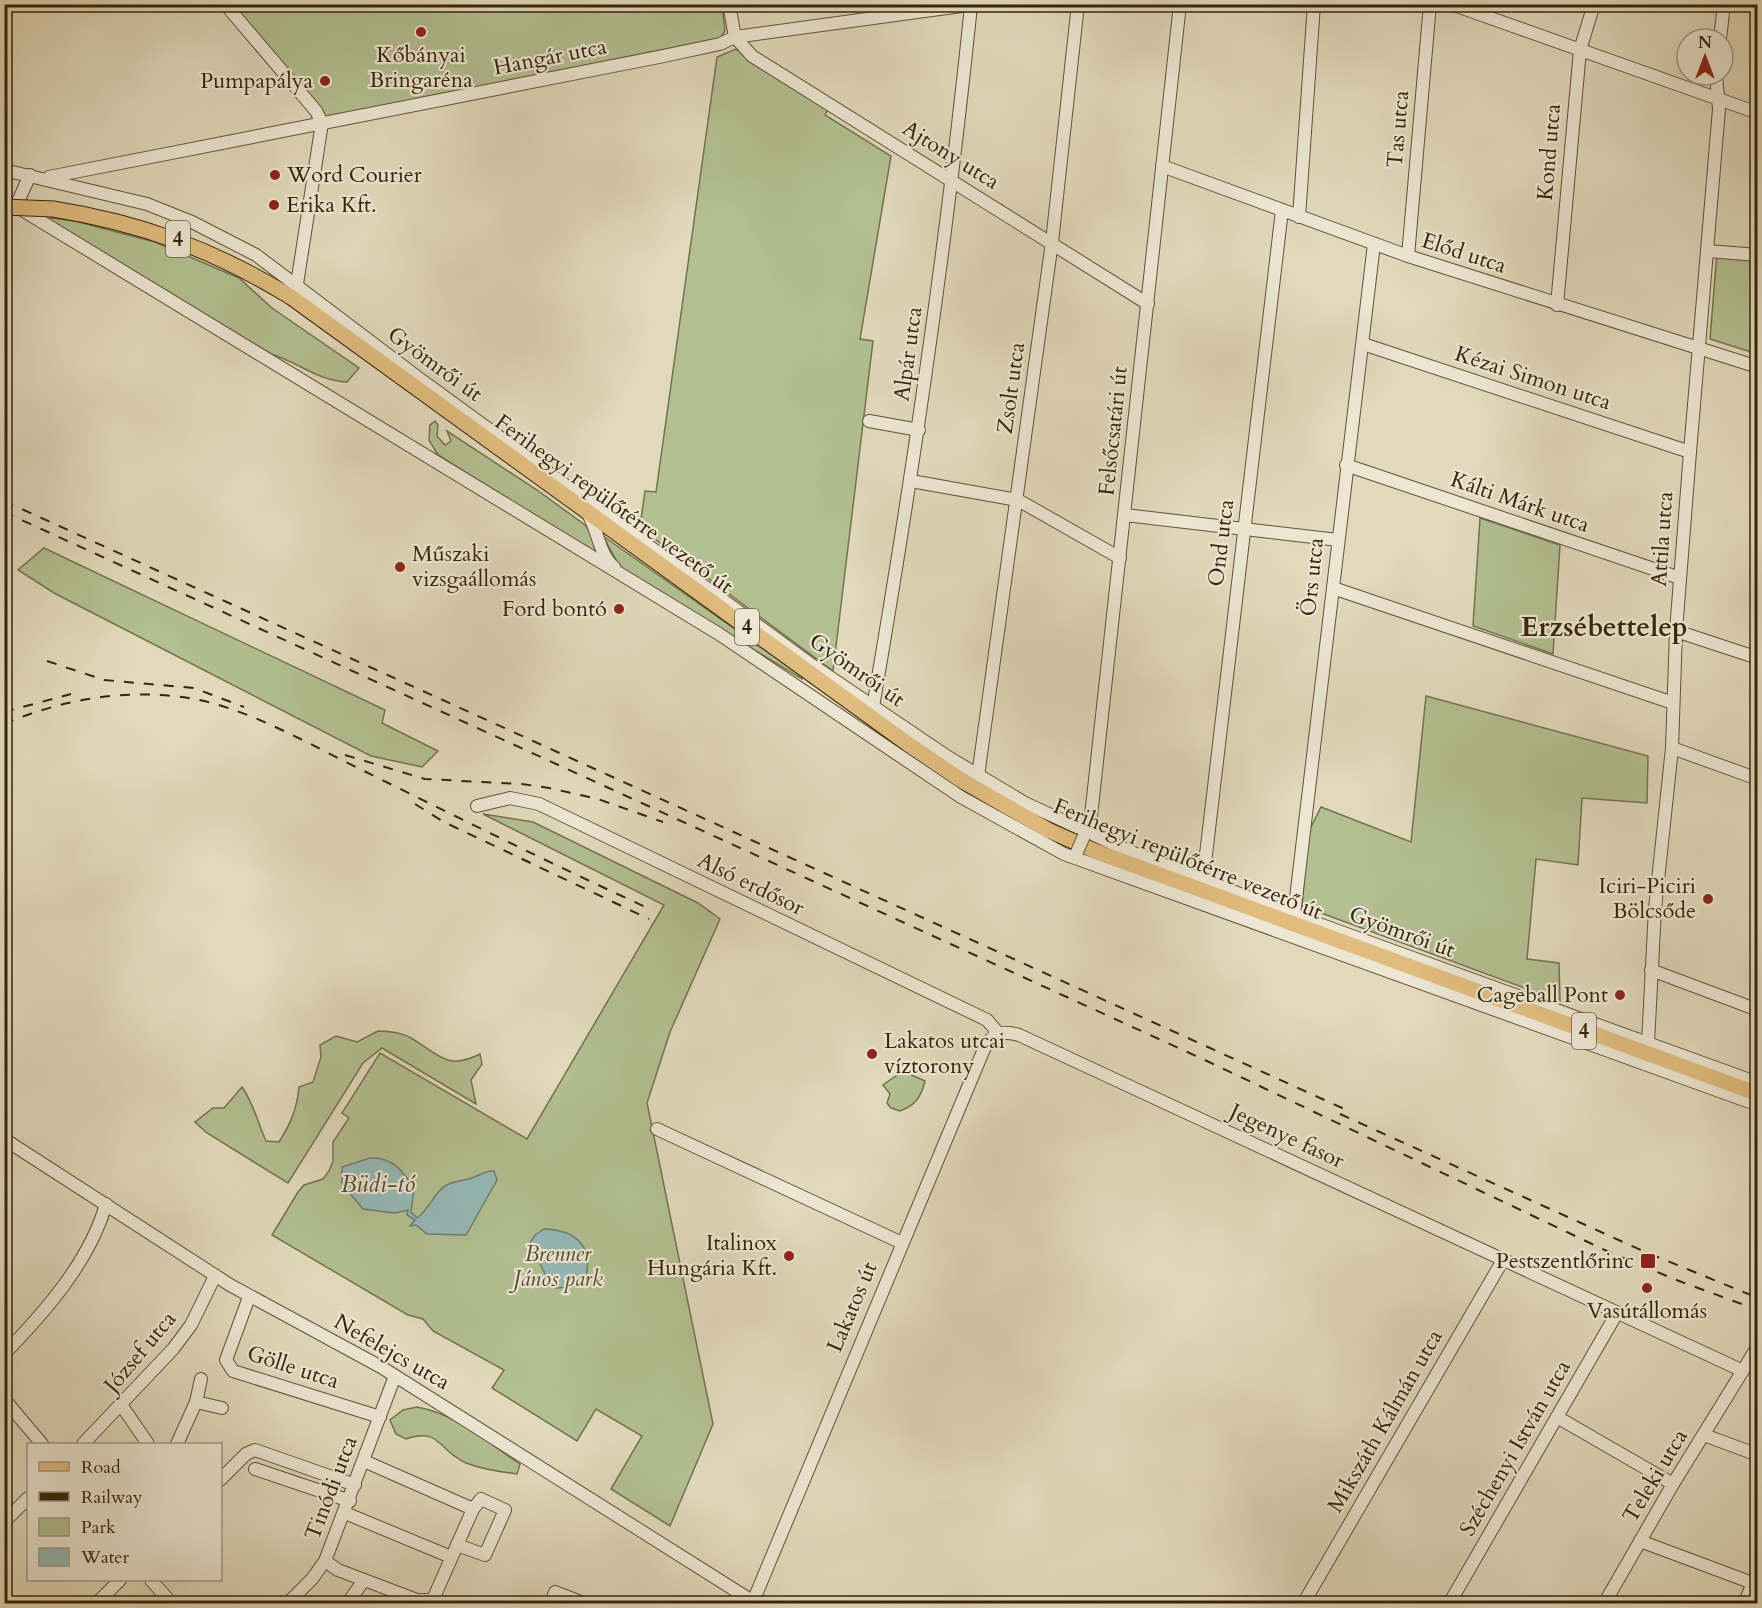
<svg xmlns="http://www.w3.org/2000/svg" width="1762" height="1608" font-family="Cardo,serif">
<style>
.green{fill:#b2bf91;stroke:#74724e;stroke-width:1.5}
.water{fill:#95b9b6;stroke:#6f7d71;stroke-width:1.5}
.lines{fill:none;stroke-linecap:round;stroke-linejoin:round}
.minor-casing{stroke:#615136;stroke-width:14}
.major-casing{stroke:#36240a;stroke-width:17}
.minor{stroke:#ece6d3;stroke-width:12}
.major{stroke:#e0bc7e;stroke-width:15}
.rail{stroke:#36240a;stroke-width:2;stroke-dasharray:10 10;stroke-linecap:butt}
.minor-bridge-casing{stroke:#615136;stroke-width:14;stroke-linecap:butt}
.major-bridge-casing{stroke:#36240a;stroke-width:17;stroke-linecap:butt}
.minor-bridge{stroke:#ece6d3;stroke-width:12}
.major-bridge{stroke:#e0bc7e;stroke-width:15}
.poi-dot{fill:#8f2418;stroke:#ece6d3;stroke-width:2}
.labels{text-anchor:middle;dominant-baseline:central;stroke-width:4.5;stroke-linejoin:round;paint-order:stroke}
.shield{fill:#ece6d3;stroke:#6d5e46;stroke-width:1.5}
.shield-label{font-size:21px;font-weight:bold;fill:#36240a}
.poi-label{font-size:22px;fill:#36240a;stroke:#ece6d3;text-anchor:end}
.street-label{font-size:22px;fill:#36240a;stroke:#ece6d3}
.park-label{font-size:22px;font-style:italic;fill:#554b2c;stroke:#ece6d3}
.water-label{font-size:24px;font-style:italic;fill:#4e4935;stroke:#ece6d3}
.district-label{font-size:28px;font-weight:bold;fill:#36240a;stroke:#ece6d3}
</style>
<rect width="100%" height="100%" fill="#e1d9bb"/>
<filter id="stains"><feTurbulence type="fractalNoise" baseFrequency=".00333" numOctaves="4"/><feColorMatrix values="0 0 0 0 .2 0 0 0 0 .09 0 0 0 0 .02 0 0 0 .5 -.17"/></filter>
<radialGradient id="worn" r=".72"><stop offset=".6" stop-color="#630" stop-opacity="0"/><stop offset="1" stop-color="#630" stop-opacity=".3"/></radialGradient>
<g class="green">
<polygon points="722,4 725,31 720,38 326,117 232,5"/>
<polygon points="736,49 829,108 825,115 891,156 860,339 873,341 833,671 648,534 641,519 645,491 656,492 717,57"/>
<path d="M 52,218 L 75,221 L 155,242 L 239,278 L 272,308 L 359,368 L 347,382 C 318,381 298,362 271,354 L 46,219 Z"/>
<polygon points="1717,253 1757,258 1757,354 1710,339"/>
<polygon points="435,421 438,425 437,436 445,445 451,441 447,431 537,490 585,525 592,534 596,555 438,455 429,440 430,425"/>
<polygon points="1480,518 1560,545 1553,654 1473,626"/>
<polygon points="603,536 803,677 802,679 631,575 620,567"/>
<polygon points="44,548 385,710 382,723 438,751 422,767 371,756 54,593 18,570"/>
<polygon points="1426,696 1648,756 1647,803 1582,798 1578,865 1536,859 1527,959 1559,963 1560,1001 1302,906 1308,833 1321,807 1411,842"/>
<polygon points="483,814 533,822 698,903 720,919 670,1032 647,1103 713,1424 670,1526 611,1489 642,1436 596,1409 577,1441 492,1388 504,1370 433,1331 423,1319 408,1315 272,1235 298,1192 304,1185 323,1179 329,1171 333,1161 333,1142 349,1118 342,1113 380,1053 527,1139 664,905"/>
<path d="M 378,1031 C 388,1031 402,1033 411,1038 C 438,1054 447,1071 480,1054 L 482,1064 L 471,1080 L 476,1104 L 382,1048 L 363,1063 L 288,1183 L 207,1133 L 195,1122 L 213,1108 L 224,1108 L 242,1087 C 254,1104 257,1121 266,1141 L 279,1142 C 291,1123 297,1109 299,1087 L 313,1082 L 321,1057 L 320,1045 L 336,1036 L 357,1042 Z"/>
<path d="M 903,1071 L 925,1081 C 921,1097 916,1105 900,1111 L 891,1108 L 887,1103 L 890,1094 L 883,1085 Z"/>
<path d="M 417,1407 C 456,1414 487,1442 520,1464 L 517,1474 C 500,1472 482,1469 466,1463 C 438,1451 441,1427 406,1439 L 396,1434 L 390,1420 L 403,1410 Z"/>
</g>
<g class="water">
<path d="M 370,1158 C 393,1157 403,1171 414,1189 L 411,1212 L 417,1218 C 430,1208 435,1192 445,1186 C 453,1181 463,1181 472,1178 C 481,1175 485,1170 494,1171 L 497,1180 L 466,1235 L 427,1234 L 416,1225 L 410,1226 L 415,1220 L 407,1215 L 408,1210 L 395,1213 L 363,1209 L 342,1184 L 342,1167 Z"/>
<path d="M 544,1229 C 575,1230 593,1245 586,1277 L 572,1287 L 555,1288 L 549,1282 L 530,1243 L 535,1235 Z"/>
</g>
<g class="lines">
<g class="minor-casing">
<g id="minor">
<polyline points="225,4 316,111 322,123"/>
<polyline points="729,4 735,37 752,56 1148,304"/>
<polyline points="1451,4 1758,113"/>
<polyline points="1720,39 1724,4"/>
<polyline points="1162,166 1408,256 1758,367"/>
<polyline points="4,170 147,204 192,222 256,255 420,379 812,665 948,757 1025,803 1129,851 1294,915 1758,1083"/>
<polyline points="49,177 659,57 720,44 735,37 976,4"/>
<polyline points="16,206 30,175"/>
<polyline points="19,208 719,634 961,797 1064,854 1758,1105"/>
<polyline points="1299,217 1314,4"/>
<polyline points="1708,251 1758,255"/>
<polyline points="1408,256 1430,4"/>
<polyline points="297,284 322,123"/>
<polyline points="1557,305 1580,50 1594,4"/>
<polyline points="1363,344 1690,452"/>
<polyline points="869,421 919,430"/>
<polyline points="1346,465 1680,578"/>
<polyline points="911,481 1018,500 1120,558"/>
<path d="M 588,514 C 598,530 599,555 614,567"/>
<polyline points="1125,515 1338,540"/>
<polyline points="1333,588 1673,703"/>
<polyline points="1676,631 1758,658"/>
<path d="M 873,707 C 913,474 947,241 971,6"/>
<polyline points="1672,748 1758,779"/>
<polyline points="978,776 1052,242 1078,4"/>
<polyline points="477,806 510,798 539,804 987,1020 999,1034"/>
<polyline points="1084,836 1091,816 1180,4"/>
<polyline points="1203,880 1282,210"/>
<polyline points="1294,915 1374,244"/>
<polyline points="1651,970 1758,1010"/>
<polyline points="1648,1043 1655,909 1672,748 1676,631 1690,452 1719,109 1716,75"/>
<polyline points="657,1129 902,1243"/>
<polyline points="4,1139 230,1285 381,1367 757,1604"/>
<polyline points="249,1297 226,1360 233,1371 380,1417"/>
<path d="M 4,1354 C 45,1312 90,1261 106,1204"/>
<polyline points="4,1399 42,1444"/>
<polyline points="196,1402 222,1408"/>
<polyline points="122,1406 148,1444"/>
<polyline points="1557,1417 1673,1484"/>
<polyline points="1704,1435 1758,1455"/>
<polyline points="83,1444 173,1349 191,1325 215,1276"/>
<polyline points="177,1444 196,1402 201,1379"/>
<polyline points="364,1461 473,1509 431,1604"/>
<polyline points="255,1469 350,1501"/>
<polyline points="220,1480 246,1454 255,1450 355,1485"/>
<polyline points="345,1513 451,1557"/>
<polyline points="4,1522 28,1498"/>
<polyline points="1640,1541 1758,1585"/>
<polyline points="457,1545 485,1555 505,1510 481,1499 473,1509"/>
<polyline points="325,1561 338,1570 417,1600 431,1600"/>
<polyline points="151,1580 172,1604"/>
<polyline points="96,1604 120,1580"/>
<polyline points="287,1604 312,1579 325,1561 395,1376"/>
<polyline points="347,1604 364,1580"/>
<polyline points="551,1604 555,1592 586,1604"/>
<path d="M 752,1604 L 984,1049 C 991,1034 1003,1030 1019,1035 L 1741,1370"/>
<polyline points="1303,1604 1503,1260"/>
<polyline points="1449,1604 1617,1313"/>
<polyline points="1604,1604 1673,1484 1758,1346"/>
<polyline points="1744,1604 1753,1583"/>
</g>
</g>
<g class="major-casing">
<path id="major" d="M 53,209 C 142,223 214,250 291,297 L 908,744 L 961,780 L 1048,830 L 1095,851 L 1758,1094"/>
</g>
<use href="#minor" class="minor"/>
<use href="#major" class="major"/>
<g class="rail">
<polyline points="4,501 1351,1112"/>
<polyline points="4,512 1207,1061 1611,1253 1679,1281 1758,1310"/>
<polyline points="47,661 104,680 194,688 244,707"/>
<polyline points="4,712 71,694"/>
<path d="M 4,724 C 60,700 122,689 182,697 C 244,705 310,745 366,772 C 461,819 556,866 652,910"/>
<polyline points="345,755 425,779 522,784 549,788 598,799 663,822"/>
<polyline points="415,804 444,822 649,919"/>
<polyline points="1340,1114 1643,1251 1758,1298"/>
</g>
<g class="minor-bridge-casing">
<polyline id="minor-bridge" points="1077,852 1084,836"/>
</g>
<g class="major-bridge-casing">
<polyline id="major-bridge" points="4,207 53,209"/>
</g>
<use href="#minor-bridge" class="minor-bridge"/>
<use href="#major-bridge" class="major-bridge"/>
</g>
<g class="poi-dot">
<circle cx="421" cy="32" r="6"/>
<circle cx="325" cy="81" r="6"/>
<circle cx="275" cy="175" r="6"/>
<circle cx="274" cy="205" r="6"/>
<circle cx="400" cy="567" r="6"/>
<circle cx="619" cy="609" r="6"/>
<circle cx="1708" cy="899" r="6"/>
<circle cx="1620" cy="995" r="6"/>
<circle cx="872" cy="1054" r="6"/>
<circle cx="789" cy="1256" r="6"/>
<rect x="1640" y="1253" width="16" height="16" rx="3"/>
<circle cx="1647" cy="1288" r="6"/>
</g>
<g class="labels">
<g class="shield">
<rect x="166" y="221" width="24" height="36" rx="4.5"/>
<rect x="735" y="609" width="24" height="36" rx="4.5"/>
<rect x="1572" y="1013" width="24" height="36" rx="4.5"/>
</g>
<g class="shield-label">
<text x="178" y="239">4</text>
<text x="747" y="627">4</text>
<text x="1584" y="1031">4</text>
</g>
<g class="poi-label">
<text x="421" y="55" text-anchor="middle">Kőbányai<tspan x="421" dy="25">Bringaréna</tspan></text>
<text x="313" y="81">Pumpapálya</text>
<text x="287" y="175" text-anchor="start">Word Courier</text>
<text x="286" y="205" text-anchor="start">Erika Kft.</text>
<text x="412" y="554" text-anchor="start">Műszaki<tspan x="412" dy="25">vizsgaállomás</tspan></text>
<text x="607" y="609">Ford bontó</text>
<text x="1696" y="886">Iciri-Piciri<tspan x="1696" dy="25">Bölcsőde</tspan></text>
<text x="1608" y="995">Cageball Pont</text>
<text x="884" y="1041" text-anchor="start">Lakatos utcai<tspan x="884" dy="25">víztorony</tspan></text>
<text x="777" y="1243">Italinox<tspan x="777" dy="25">Hungária Kft.</tspan></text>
<text x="1634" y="1261">Pestszentlőrinc</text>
<text x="1647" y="1311" text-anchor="middle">Vasútállomás</text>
</g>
<g class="street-label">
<text transform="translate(550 57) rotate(-11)">Hangár utca</text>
<text transform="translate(1398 129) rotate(-85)">Tas utca</text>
<text transform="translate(1549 152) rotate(-85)">Kond utca</text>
<text transform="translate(951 155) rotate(32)">Ajtony utca</text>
<text transform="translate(1464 253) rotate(18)">Előd utca</text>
<text transform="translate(908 354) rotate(-82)">Alpár utca</text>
<text transform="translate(435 364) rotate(36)">Gyömrői út</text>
<text transform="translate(1533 378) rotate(18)">Kézai Simon utca</text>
<text transform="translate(1011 388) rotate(-82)">Zsolt utca</text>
<text transform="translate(1113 431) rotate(-84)">Felsőcsatári út</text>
<text transform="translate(1520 502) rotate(19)">Kálti Márk utca</text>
<text transform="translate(614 504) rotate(36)">Ferihegyi repülőtérre vezető út</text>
<text transform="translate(1662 539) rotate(-86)">Attila utca</text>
<text transform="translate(1221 543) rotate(-83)">Ond utca</text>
<text transform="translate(1312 577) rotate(-84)">Örs utca</text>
<text transform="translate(857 670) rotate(35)">Gyömrői út</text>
<text transform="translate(1188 859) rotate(22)">Ferihegyi repülőtérre vezető út</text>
<text transform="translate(751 884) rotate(26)">Alsó erdősor</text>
<text transform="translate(1402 932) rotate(20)">Gyömrői út</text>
<text transform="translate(1287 1136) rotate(25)">Jegenye fasor</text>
<text transform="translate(852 1307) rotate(-67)">Lakatos út</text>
<text transform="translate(140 1352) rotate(-50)">József utca</text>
<text transform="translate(392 1352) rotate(30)">Nefelejcs utca</text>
<text transform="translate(293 1367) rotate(18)">Gölle utca</text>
<text transform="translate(1385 1421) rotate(-60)">Mikszáth Kálmán utca</text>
<text transform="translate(1515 1448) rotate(-60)">Széchenyi István utca</text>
<text transform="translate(1655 1476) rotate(-59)">Teleki utca</text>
<text transform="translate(331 1488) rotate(-69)">Tinódi utca</text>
</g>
<g class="park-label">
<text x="558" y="1254">Brenner<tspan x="558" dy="25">János park</tspan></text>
</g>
<g class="water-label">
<text x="378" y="1184">Büdi-tó</text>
</g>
<g class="district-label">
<text x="1604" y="627">Erzsébettelep</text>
</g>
</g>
<rect width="1762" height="1608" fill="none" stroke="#e1d9bb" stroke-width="24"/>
<rect x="6" y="6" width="1750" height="1596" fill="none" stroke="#36240a" stroke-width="3"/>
<rect x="12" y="12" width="1738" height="1584" fill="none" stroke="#36240a" stroke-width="1.5"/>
<rect x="27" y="1443" width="195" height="138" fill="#ece6d3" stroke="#a39883" stroke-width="1.5"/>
<rect x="39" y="1462" width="30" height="9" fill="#e0bc7e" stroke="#a39883" stroke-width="1.5"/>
<text x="81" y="1473" font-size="18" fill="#36240a">Road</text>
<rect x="39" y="1492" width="30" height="9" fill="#36240a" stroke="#a39883" stroke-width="1.5"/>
<text x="81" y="1503" font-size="18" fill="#36240a">Railway</text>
<rect x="39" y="1518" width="30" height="18" fill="#b2bf91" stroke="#a39883" stroke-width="1.5"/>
<text x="81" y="1533" font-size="18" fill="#36240a">Park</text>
<rect x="39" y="1548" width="30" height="18" fill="#95b9b6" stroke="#a39883" stroke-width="1.5"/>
<text x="81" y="1563" font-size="18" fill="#36240a">Water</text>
<g transform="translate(1705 57)"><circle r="28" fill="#ece6d3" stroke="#a39883" stroke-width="1.5"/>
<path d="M0-4.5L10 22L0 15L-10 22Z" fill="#8f2418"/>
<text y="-9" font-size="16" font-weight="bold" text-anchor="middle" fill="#36240a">N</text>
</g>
<rect width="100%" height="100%" filter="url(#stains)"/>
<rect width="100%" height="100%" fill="url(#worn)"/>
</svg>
